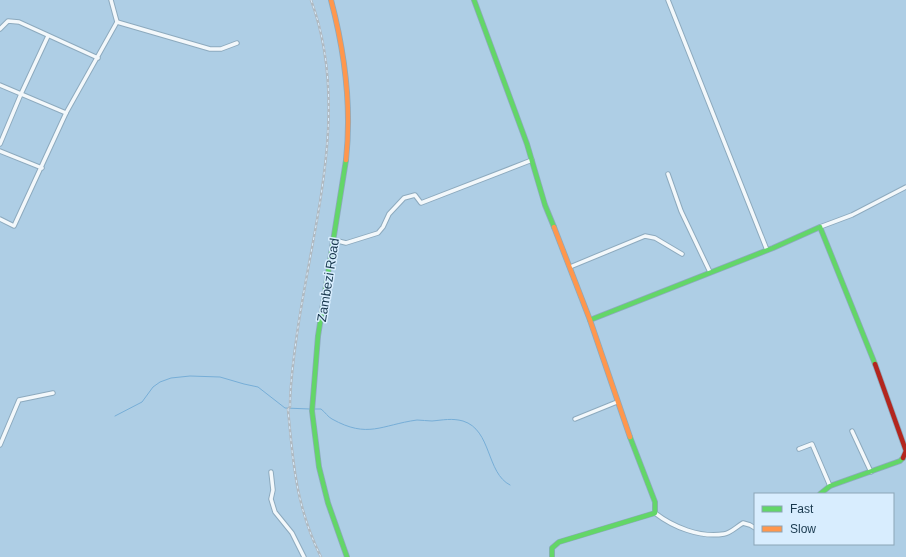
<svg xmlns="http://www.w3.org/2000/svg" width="906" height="557" font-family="Arial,sans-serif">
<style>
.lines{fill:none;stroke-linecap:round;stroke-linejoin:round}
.stream{stroke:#77aed7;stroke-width:1}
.street-casing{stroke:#8daabe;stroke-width:5.5}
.fast-casing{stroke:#8daabe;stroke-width:6}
.slow-casing{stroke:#8daabe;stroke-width:6}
.jam-casing{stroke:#8daabe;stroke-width:6}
.street{stroke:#f3f8fb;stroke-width:3.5}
.fast{stroke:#63d668;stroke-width:4.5}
.slow{stroke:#ff974d;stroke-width:4.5}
.jam{stroke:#b3261e;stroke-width:4.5}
.rail-casing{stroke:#b0b9c0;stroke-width:2.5}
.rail{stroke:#d8edfe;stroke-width:1;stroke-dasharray:3;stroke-linecap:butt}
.labels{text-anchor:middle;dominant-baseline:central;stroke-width:3;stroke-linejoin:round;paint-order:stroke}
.street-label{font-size:13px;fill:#18384d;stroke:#d8edfe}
</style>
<rect width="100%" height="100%" fill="#aecee5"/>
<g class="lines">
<g class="stream">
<path d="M 313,409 L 321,409 C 325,412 328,417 332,419 C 368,439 381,425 417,420 C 422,420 427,421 432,421 C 443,420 452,418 463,421 C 492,430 486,473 510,485"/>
<polyline points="115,416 142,402 153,387 160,382 171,378 190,376 220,377 244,384 258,387 285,408 310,409"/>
</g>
<g class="street-casing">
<g id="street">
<polyline points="668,0 767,250"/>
<polyline points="117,22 210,49 221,49 237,43"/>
<polyline points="0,29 8,21 19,22 98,58"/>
<polyline points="0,85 66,113"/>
<polyline points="0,144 21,94 48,36"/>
<polyline points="0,151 42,168"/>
<polyline points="668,174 681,211 710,272"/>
<polyline points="0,219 14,226 66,113 117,22 111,0"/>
<polyline points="820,227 852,215 906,187"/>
<polyline points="334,240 346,243 378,233 383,227 389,214 404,198 415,195 421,203 532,160"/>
<polyline points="570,267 645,236 655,238 682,254"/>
<polyline points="575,419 617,402"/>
<polyline points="852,431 871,472"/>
<polyline points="0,445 19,400 53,393"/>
<polyline points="799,449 812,444 830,486"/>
<polyline points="271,472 273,490 271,499 275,512 292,533 304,557"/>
<path d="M 655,513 C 673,527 700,538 724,534 C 731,533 736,527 743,523 L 750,525 L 755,528"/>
</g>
</g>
<g class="fast-casing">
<g id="fast">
<polyline points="474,0 527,144 545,205 554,227"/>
<polyline points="346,160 318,336 312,411 319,467 328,503 347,557"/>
<polyline points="590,320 773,248 820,227 875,364"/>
<polyline points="820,494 830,486 900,461 903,458"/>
<polyline points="552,557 552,548 559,542 655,513 655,502 630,437"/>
</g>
</g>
<g class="slow-casing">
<g id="slow">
<path d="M 331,0 C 345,53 352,105 346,160"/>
<polyline points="554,227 590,320 630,437"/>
</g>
</g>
<g class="jam-casing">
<polyline id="jam" points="875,364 906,451 903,458"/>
</g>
<use href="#street" class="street"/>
<use href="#fast" class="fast"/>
<use href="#slow" class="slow"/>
<use href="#jam" class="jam"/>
<g class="rail-casing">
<path id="rail" d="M 311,0 C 352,111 311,229 296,341 C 293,363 290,385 290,407 L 288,409 C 293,463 296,507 321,557"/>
</g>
<use href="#rail" class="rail"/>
</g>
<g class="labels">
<g class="street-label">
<text transform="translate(328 280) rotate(-81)">Zambezi Road</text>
</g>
</g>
<rect x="754" y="493" width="140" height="52" fill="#d8edfe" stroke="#8ba5b7"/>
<rect x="762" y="506" width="20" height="6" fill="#63d668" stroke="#8ba5b7"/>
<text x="790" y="513" font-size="12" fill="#18384d">Fast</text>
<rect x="762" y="526" width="20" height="6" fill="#ff974d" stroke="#8ba5b7"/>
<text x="790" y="533" font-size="12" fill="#18384d">Slow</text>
</svg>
